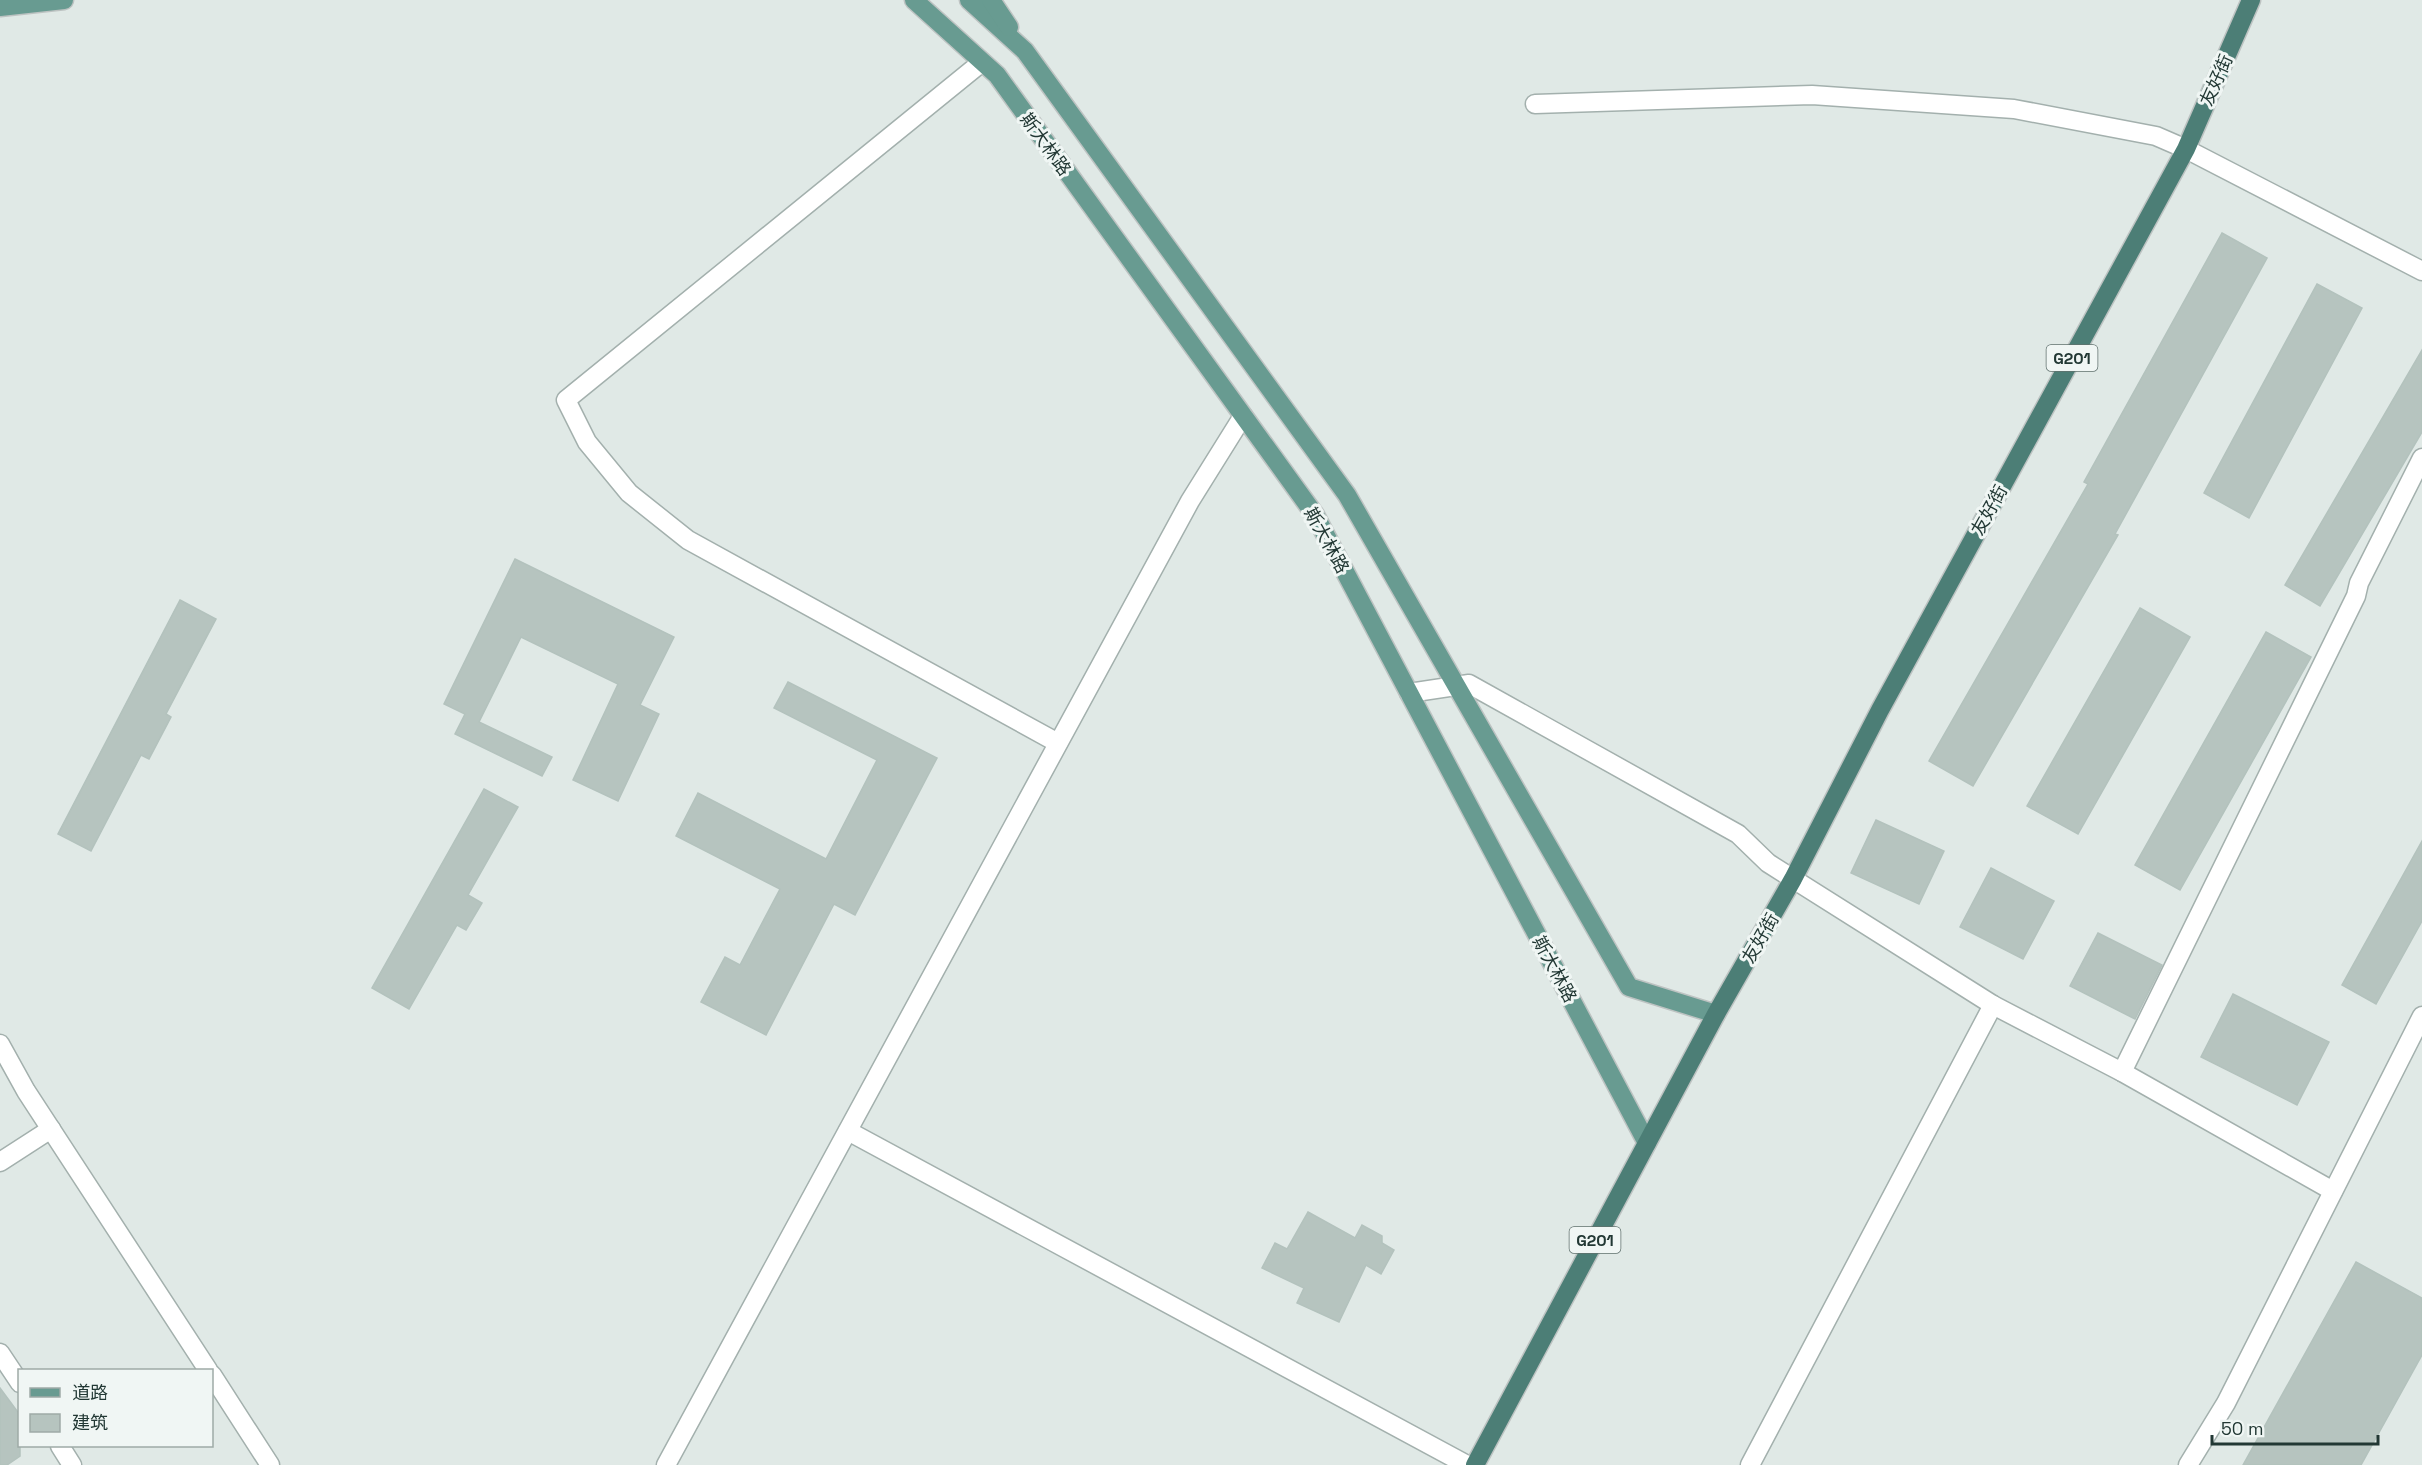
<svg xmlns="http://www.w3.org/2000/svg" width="2422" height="1465" font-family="'Space Grotesk','Noto Sans SC',sans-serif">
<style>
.building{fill:#b6c4bf;stroke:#b3c2bd;stroke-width:1.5}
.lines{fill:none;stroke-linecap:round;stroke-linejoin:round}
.minor-casing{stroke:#a3b0ad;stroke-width:21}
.tertiary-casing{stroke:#a3b0ad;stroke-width:21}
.primary-casing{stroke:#bdc3c2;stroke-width:21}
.trunk-casing{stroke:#bdc3c2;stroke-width:21}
.minor{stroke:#fff;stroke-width:18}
.tertiary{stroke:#fff;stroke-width:18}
.primary{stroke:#689b91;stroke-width:18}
.trunk{stroke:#4c7e76;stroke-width:18}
.labels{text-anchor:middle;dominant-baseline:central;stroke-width:6;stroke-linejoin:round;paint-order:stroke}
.shield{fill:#f0f6f4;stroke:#60716e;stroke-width:1.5}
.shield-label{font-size:16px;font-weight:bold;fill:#223834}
.street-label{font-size:18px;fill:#223834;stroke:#f0f6f4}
</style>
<rect width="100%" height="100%" fill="#e0e9e6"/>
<g class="building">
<polygon points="2222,233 2267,258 2115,534 2118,535 1973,786 1929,761 2088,484 2084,482"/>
<polygon points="2317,284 2362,308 2249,518 2204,493"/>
<polygon points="2422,350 2422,432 2320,606 2285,585"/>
<polygon points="515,559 674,637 640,705 659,714 618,801 573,780 618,684 521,637 479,722 552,757 542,776 455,734 465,714 444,704"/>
<polygon points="180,600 216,619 166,714 171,717 149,759 141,755 91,851 58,834"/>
<polygon points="2140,608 2190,637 2078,834 2027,806"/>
<polygon points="2266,632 2311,657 2180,890 2135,865"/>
<polygon points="788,682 937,758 855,915 834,904 766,1035 701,1002 725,957 740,965 780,889 676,836 698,793 826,859 877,760 774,708"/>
<polygon points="484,789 518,807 468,895 482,903 466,930 457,925 409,1009 372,988"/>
<polygon points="1876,820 1944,851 1919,904 1851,873"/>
<polygon points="2422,841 2422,921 2376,1004 2342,985"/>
<polygon points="1991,868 2054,901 2023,959 1960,927"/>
<polygon points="2098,933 2162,965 2135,1019 2070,986"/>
<polygon points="2233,994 2329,1042 2297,1105 2201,1057"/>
<polygon points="1308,1212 1355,1238 1362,1225 1382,1236 1382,1243 1394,1250 1381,1274 1366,1265 1339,1322 1297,1303 1304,1288 1262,1268 1275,1243 1287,1249"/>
<polygon points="2356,1262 2422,1298 2422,1355 2361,1465 2243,1465"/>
<polygon points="0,1388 20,1415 20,1456 7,1465 0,1465"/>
</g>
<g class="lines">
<g class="minor-casing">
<g id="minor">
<polyline points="982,62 566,400 587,442 629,493 688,540 1058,743"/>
<polyline points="1535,104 1812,95 2014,109 2156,136 2186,149 2422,271"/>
<polyline points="1409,693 1469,684 1738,834 1768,863 1993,1005 2122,1072 2333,1191"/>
<polyline points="0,1044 26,1091 208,1370"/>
<polyline points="2122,1072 2356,596 2359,583 2422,458"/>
<polyline points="848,1131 1467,1465"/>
<polyline points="0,1162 51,1129"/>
<polyline points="0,1353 20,1383"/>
<polyline points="212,1375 270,1465"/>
<polyline points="60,1446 72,1465"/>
<polyline points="1750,1465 1993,1005"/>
<polyline points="2188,1465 2226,1403 2422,1016"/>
</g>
</g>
<g class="tertiary-casing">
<polyline id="tertiary" points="666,1465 1190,501 1243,416"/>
</g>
<g class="primary-casing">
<g id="primary">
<polyline points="914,0 997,75 1315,515 1647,1143"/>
<polyline points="969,0 1025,51 1347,495 1629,987 1716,1014"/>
<polyline points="991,0 1009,27"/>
<polyline points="0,7 64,0"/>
</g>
</g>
<g class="trunk-casing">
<polyline id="trunk" points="1475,1465 1716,1014 1793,879 1880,710 2186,149 2251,0"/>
</g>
<use href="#minor" class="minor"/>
<use href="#tertiary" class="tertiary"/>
<use href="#primary" class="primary"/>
<use href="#trunk" class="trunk"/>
</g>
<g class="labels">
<g class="shield">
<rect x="2046.5" y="345" width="51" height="26" rx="4.5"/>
<rect x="1569.5" y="1227" width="51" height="26" rx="4.5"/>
</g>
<g class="shield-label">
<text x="2072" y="358">G201</text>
<text x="1595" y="1240">G201</text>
</g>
<g class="street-label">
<text transform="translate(2216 80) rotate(-66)">友好街</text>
<text transform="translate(1046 144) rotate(54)">斯大林路</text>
<text transform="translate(1989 510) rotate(-61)">友好街</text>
<text transform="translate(1327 540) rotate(61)">斯大林路</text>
<text transform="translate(1760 938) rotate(-60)">友好街</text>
<text transform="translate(1555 969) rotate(62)">斯大林路</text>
</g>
</g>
<rect x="18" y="1369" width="195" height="78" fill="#f0f6f4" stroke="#9eaaa7" stroke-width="1.5"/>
<rect x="30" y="1388" width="30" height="9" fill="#689b91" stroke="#9eaaa7" stroke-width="1.5"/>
<text x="72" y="1399" font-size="18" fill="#223834">道路</text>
<rect x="30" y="1414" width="30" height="18" fill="#b6c4bf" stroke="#9eaaa7" stroke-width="1.5"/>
<text x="72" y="1429" font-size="18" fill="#223834">建筑</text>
<path d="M2212 1435v9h166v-9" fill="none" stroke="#223834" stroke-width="3"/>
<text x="2221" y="1435" font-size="18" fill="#223834" stroke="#f0f6f4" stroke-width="4.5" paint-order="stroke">50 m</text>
</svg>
